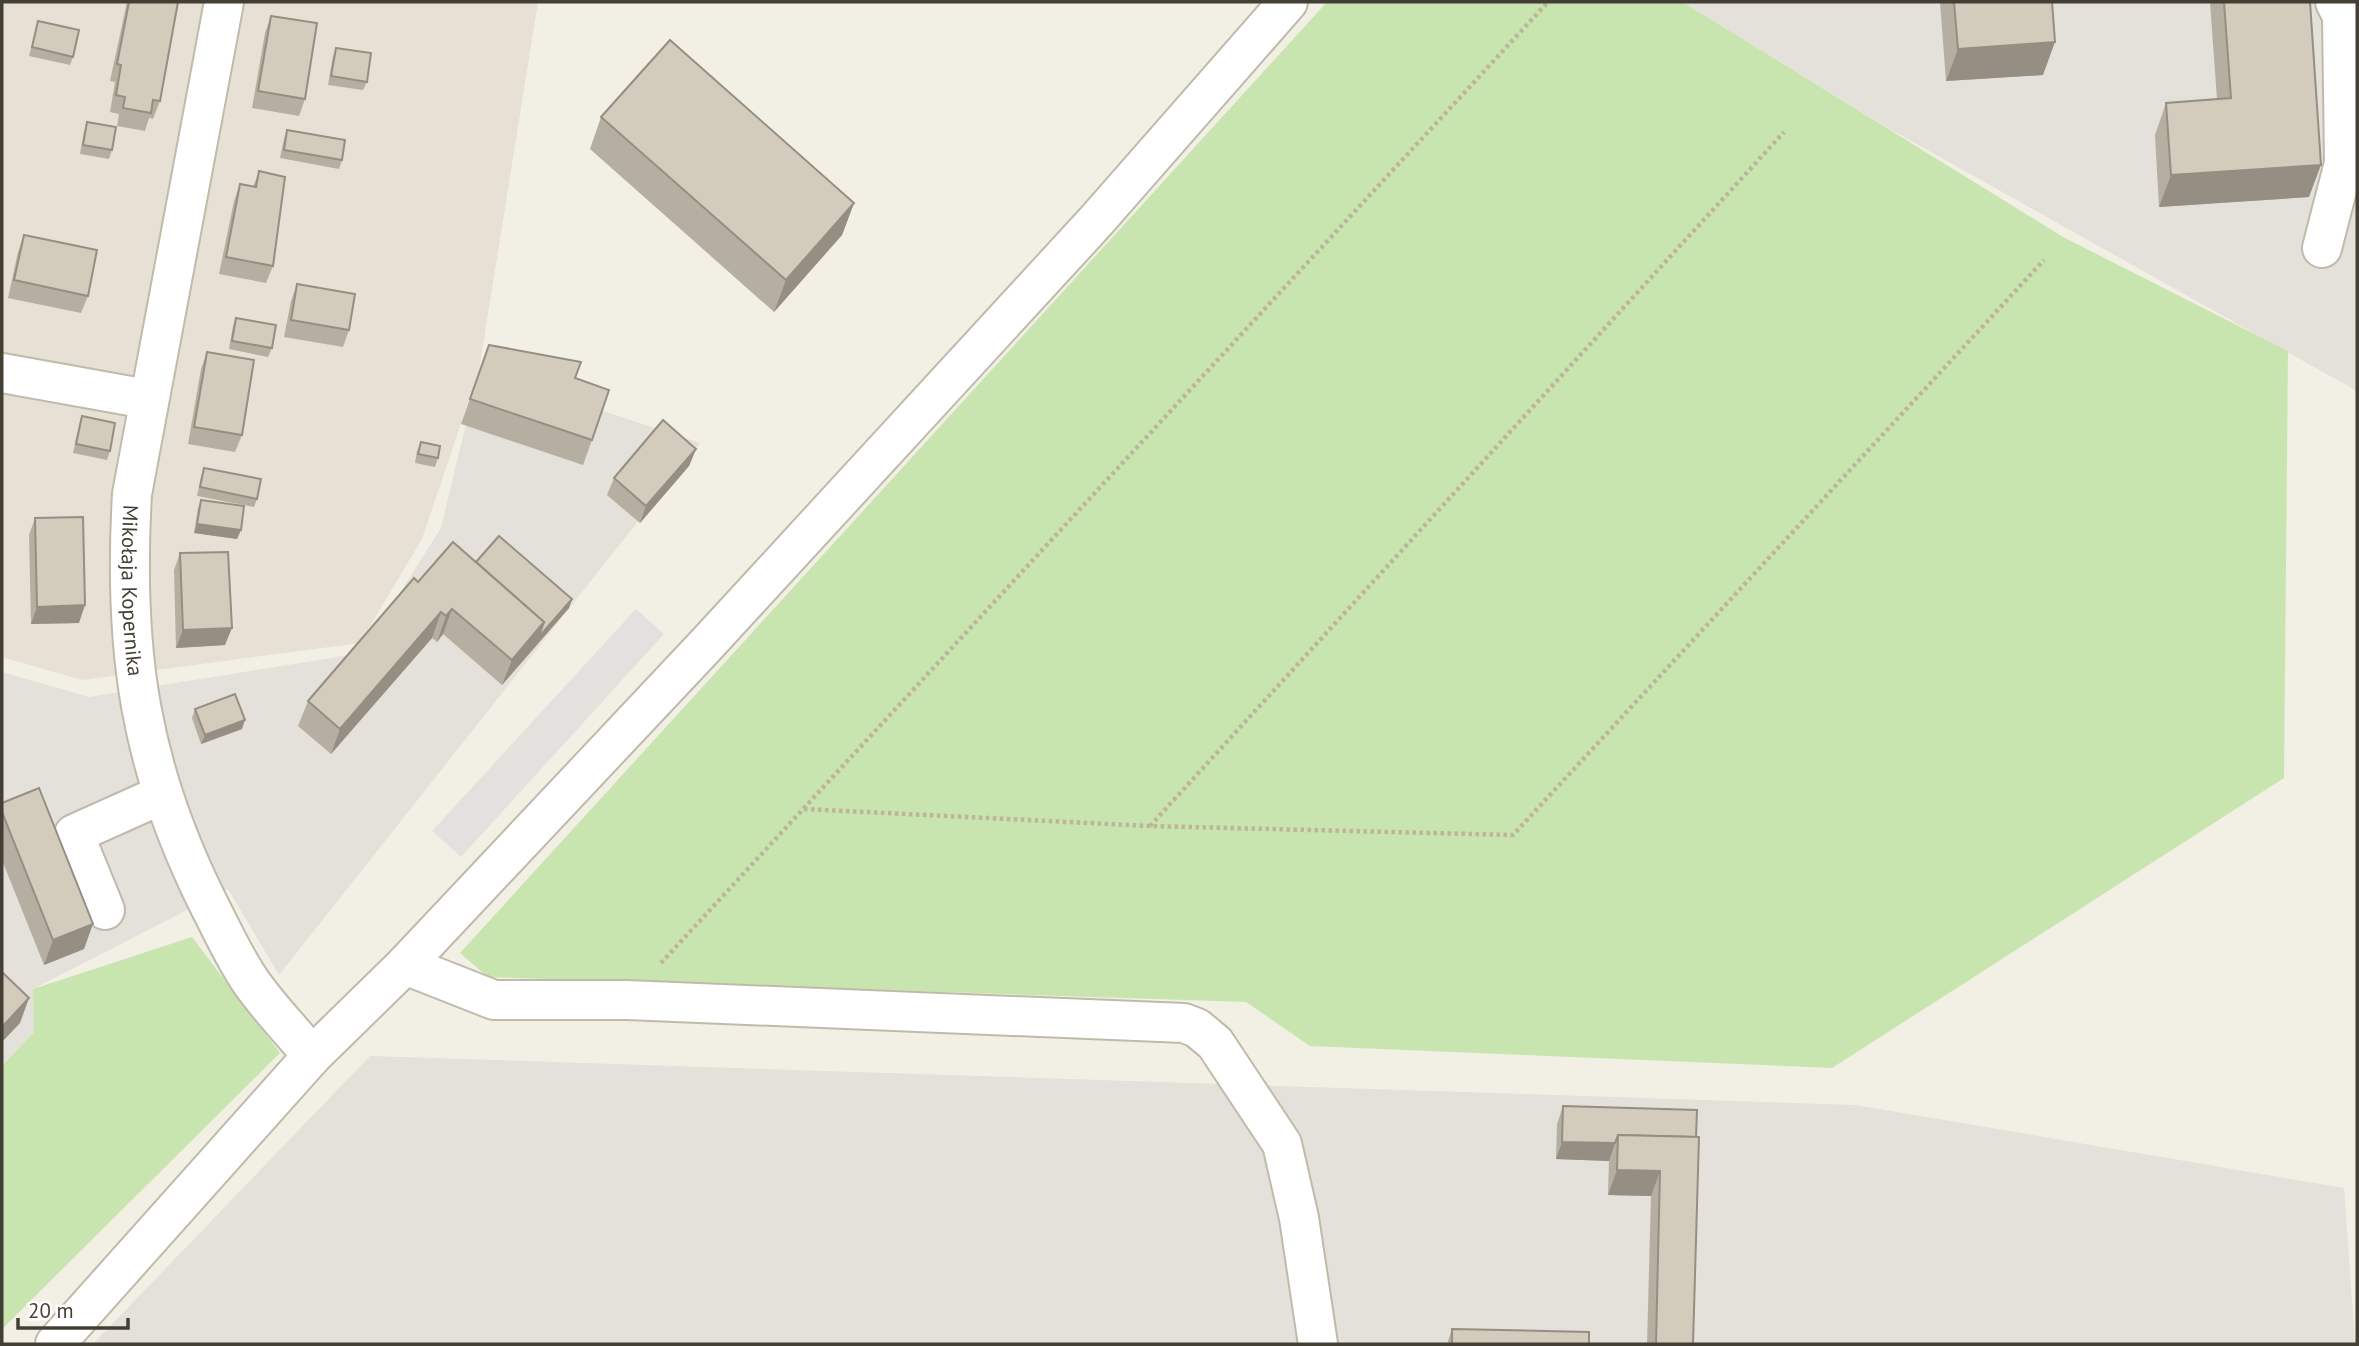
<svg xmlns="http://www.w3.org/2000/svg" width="2359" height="1346" font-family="'PT Sans',sans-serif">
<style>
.residential{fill:#e6e1d4}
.industrial{fill:#e4e0da}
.green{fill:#c9e5af}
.parking{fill:#e3e1dd}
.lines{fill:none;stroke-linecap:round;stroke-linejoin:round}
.minor-casing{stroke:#c0baab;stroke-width:42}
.path{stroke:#beb49a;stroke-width:4.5;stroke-dasharray:3.5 3.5;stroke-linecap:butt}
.minor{stroke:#fff;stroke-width:38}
.wall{fill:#b5afa1}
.shaded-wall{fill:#948e83}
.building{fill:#d3cbbb;stroke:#948e83;stroke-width:2}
.labels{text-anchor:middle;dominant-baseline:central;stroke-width:7;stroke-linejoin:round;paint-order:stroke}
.street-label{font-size:21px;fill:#443f35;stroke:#fff}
</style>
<rect width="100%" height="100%" fill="#f2efe5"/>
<polygon class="residential" points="2,2 538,2 479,370 422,539 360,643 82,680 2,657"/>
<g class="industrial">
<polygon points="1683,2 2357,2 2357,391 1881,124"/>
<polygon points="479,370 700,443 279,975 228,889 33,989 34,1032 2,1066 2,672 89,697 362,653 441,528"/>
<polygon points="370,1056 1856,1105 2344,1188 2355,1344 93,1344"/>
</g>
<g class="green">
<polygon points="1327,2 1683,2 2063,237 2288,351 2284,778 1832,1068 1310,1046 1246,1002 488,977 460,953"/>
<polygon points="192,937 280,1053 2,1329 2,1066 34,1032 33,989"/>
</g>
<polygon class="parking" points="636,609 664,634 461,857 432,831"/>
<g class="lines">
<g class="minor-casing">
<g id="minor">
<path id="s1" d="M 224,2 L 132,494 C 123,649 139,766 210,907 C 223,932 235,959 251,982 C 269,1008 292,1031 312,1056"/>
<polyline points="2322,248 2344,163 2342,16 2335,2"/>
<polyline points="2,373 147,399"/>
<polyline points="105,910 74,834 161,795"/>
<polyline points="405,965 494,1000 627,1000 1184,1023 1197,1028 1215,1043 1282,1144 1299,1218 1318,1344"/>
<polyline points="55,1344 312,1056 405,965 707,644 1096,221 1288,2"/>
</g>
</g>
<g class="path">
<polyline points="804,809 1150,826 1513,835 2044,260"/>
<polyline points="1150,826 1784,132"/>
<polyline points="661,963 1548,2"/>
</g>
<use href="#minor" class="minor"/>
</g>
<g class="wall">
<polygon points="127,2 178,2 160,101 153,119 149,118 145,131 117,126 119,114 110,112 115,82 110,81"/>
<polygon points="1940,2 2052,2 2043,75 1946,81"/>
<polygon points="2210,2 2310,2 2309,197 2159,207 2155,135 2166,103 2217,99"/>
<polygon points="271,16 305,99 299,116 252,108 265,33"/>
<polygon points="38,21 73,57 70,65 29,56"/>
<polygon points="336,48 367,82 363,90 328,85 333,56"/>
<polygon points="601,117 854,203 842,235 774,312 590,149"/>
<polygon points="87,122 112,150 109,159 80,154 84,131"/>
<polygon points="287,130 342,160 339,169 280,158 284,139"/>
<polygon points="259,171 273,266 266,283 219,274 234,201 240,184 253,187"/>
<polygon points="24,235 88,296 81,313 8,298 18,252"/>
<polygon points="297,284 349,330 343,347 284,337 291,301"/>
<polygon points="236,318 272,348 268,357 229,349 233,326"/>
<polygon points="489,345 575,378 592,440 583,465 461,424"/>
<polygon points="207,352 242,435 235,452 188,444 201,369"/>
<polygon points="82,416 110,451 107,460 73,453 79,425"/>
<polygon points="421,442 438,458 435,467 415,463 417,451"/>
<polygon points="696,449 689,466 640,523 607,495 614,478"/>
<polygon points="204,468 257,499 254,507 197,496 201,477"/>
<polygon points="201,500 241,530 237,539 194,533 198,508"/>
<polygon points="35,518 79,623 31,624 29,535"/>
<polygon points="180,553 225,645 176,648 174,570"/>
<polygon points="476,562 572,599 569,608 502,685 443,634 437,642 432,638 331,754 298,726 308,701 418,582"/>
<polygon points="195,709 242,729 201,744 192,718"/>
<polygon points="2,803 84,949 44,965 2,860"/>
<polygon points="1563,1106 1696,1137 1693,1344 1647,1344 1651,1196 1608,1195 1609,1161 1556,1159 1557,1124"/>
<polygon points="1452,1329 1589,1344 1447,1344"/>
</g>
<g class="shaded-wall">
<polygon points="2055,42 2043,75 1946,81 1958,49"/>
<polygon points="2321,165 2309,197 2159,207 2171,175"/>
<polygon points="854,203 842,235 774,312 786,280"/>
<polygon points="696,449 689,466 640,523 646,506"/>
<polygon points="197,524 241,530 237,539 194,533"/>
<polygon points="572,599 569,608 502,685 512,660 544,622"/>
<polygon points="85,605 79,623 31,624 37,607"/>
<polygon points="452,609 443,634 437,642 446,616"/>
<polygon points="441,612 432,638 331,754 340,729"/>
<polygon points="232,628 225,645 176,648 183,630"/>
<polygon points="245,720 242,729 201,744 205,735"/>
<polygon points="93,924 84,949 44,965 53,940"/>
<polygon points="29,998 20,1023 2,1042 2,1027"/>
<polygon points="1562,1142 1615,1143 1609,1161 1556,1159"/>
<polygon points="1617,1170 1660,1171 1651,1196 1608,1195"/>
</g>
<g class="building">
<polygon points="129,2 178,2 160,101 153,100 151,113 123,108 125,97 116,95 121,65 117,64"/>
<polygon points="1954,2 2052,2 2055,42 1958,49"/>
<polygon points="2224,2 2310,2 2321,165 2171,175 2166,103 2231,98"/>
<polygon points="271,16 317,23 305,99 258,91"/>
<polygon points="38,21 79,30 73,57 32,47"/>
<polygon points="670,40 854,203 786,280 601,117"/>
<polygon points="336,48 371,53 367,82 331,76"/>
<polygon points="87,122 116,127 112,150 83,145"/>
<polygon points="287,130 345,140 342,160 284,150"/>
<polygon points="259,171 285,177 273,266 226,257 240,184 256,187"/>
<polygon points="24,235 97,250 88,296 14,280"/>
<polygon points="297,284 355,294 349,330 291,320"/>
<polygon points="236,318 276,325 272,348 232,341"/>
<polygon points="489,345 581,362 575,378 609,390 592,440 470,399"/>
<polygon points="207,352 254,360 242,435 194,427"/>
<polygon points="82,416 115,423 110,451 76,444"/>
<polygon points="663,420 696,449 646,506 614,478"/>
<polygon points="421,442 440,446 438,458 418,454"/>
<polygon points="204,468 261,479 257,499 200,487"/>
<polygon points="201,500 244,506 241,530 197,524"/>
<polygon points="83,517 85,605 37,607 35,518"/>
<polygon points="499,536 572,599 538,638 544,622 476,562"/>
<polygon points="453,542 544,622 512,660 452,609 446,616 441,612 340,729 308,701 414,578 418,582"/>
<polygon points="228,552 232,628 183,630 180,553"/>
<polygon points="235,694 245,720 205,735 195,709"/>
<polygon points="39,788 93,924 53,940 2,812 2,803"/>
<polygon points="2,972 29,998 2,1027"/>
<polygon points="1563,1106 1697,1110 1696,1137 1618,1135 1615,1143 1562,1142"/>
<polygon points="1618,1135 1699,1137 1693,1344 1656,1344 1660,1171 1617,1170"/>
<polygon points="1452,1329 1589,1332 1589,1344 1452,1344"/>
</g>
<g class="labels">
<g class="street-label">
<text stroke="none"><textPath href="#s1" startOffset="597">Mikołaja Kopernika</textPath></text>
</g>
</g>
<rect width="2359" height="1346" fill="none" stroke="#443f35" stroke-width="7"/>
<path d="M18 1318v10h110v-10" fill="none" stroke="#443f35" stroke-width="3.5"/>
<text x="28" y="1318" font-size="21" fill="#443f35" stroke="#ffffff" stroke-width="5" paint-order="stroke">20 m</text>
</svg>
